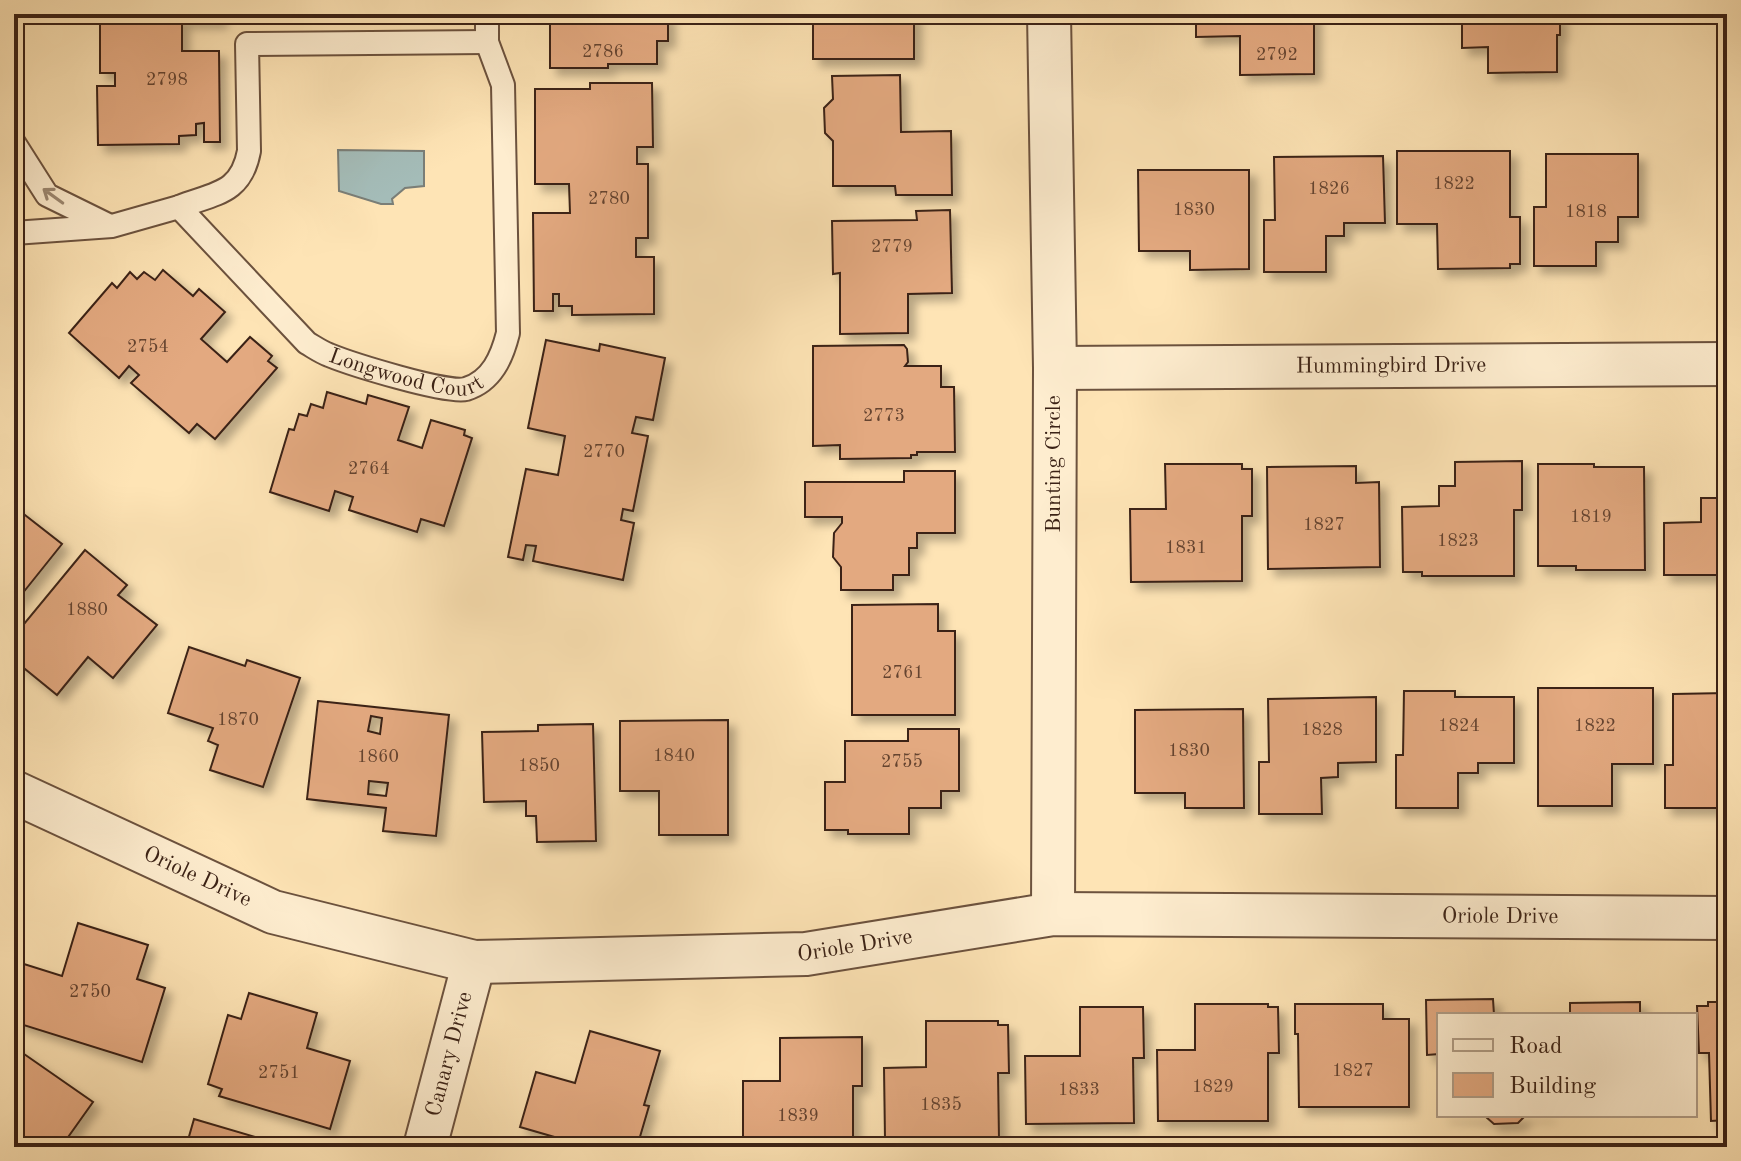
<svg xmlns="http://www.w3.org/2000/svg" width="1741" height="1161" font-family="'Old Standard TT',serif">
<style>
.water{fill:#a4bcb8;stroke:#7a7e77;stroke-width:2}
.building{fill:#e3a980;stroke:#3b2216;stroke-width:2;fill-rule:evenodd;filter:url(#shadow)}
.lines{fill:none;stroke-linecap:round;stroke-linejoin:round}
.service-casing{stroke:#6c523e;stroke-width:26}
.minor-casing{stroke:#6c523e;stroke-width:46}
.service{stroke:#feedcf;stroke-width:22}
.minor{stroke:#feedcf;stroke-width:42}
.oneway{stroke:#9c8872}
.labels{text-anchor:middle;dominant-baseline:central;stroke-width:7;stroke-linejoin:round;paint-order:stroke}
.number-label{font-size:18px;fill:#654430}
.street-label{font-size:22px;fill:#3b2216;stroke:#feedcf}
</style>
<defs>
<filter id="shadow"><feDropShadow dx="7" dy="7" stdDeviation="4" flood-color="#0004"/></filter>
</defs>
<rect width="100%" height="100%" fill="#fee4b5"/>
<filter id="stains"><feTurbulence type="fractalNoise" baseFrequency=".0025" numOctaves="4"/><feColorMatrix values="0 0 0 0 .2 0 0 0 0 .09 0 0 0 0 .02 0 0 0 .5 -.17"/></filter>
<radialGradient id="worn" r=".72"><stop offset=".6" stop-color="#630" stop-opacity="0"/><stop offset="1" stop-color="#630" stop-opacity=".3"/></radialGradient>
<polygon class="water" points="338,150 424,151 424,186 405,188 392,199 393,204 381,204 339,191"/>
<g class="building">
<polygon points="100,14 220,14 220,21 182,21 182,51 219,51 220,142 204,142 204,123 196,124 196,135 179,136 179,144 98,145 97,86 115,86 115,73 100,73"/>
<polygon points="550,14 668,14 668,41 657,41 657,64 608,64 608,68 550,68"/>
<rect x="813" y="14" width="101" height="45"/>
<polygon points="1196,14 1314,14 1314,74 1240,75 1240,36 1196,37"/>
<polygon points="1462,14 1560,14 1560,35 1557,35 1557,72 1488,73 1488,47 1462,48"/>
<polygon points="900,75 901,132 951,131 952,195 896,195 895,186 833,186 833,141 825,133 824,108 833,99 832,76"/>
<polygon points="590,83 652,83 653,147 637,147 637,164 648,164 648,238 636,238 636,257 654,257 654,314 572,315 572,306 559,306 559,294 553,294 553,311 534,311 533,213 570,213 569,184 535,184 535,89 590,89"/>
<polygon points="1397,151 1510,151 1510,217 1520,217 1520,264 1510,264 1510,268 1438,269 1437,224 1397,224"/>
<polygon points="1546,154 1638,154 1638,217 1618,217 1618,242 1596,242 1596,266 1534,266 1534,207 1546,207"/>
<polygon points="1383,156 1385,223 1344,223 1344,236 1326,236 1326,272 1264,272 1264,220 1275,220 1274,157"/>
<polygon points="1138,170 1249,170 1249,269 1190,270 1190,251 1139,251"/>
<polygon points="950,210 952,293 908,294 908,333 840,334 840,273 833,274 832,221 917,220 916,211"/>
<polygon points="163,270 193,296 199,289 225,312 201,339 227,362 250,337 272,356 268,361 277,368 215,439 197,424 189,433 131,383 139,375 129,366 119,378 69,333 112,283 117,288 130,272 137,279 144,272 155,280"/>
<polygon points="546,340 599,351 600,344 665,358 653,420 636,417 632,433 648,436 633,511 623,509 621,520 634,523 623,580 533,561 536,546 526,545 523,560 508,557 526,469 558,475 565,436 528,428"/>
<polygon points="904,345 907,349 908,362 905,366 941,366 941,387 954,387 955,452 917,452 917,455 911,455 911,458 840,459 840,445 813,446 813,346"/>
<polygon points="327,392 366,404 368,395 409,407 398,440 422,448 431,420 465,430 464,435 472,438 444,526 421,519 417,532 349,510 353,497 335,491 329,511 270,492 289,429 294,430 299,414 307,416 311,404 323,408"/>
<polygon points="1718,459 1727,459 1727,575 1664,575 1664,523 1701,522 1701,498 1718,498"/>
<polygon points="1522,461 1522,510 1514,510 1514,576 1422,576 1422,572 1403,572 1402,507 1439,506 1439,486 1455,486 1455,462"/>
<polygon points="1165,464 1242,464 1242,469 1252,469 1252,516 1242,516 1242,581 1131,582 1130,509 1166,509"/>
<polygon points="1538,464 1594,464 1594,467 1644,467 1645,570 1576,570 1576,566 1538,566"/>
<polygon points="1356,466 1356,483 1379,482 1380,567 1268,569 1267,467"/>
<polygon points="904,471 955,471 955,533 917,533 917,548 909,548 909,575 893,575 893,590 841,590 841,567 833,557 834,533 842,523 842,517 805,517 805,482 904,482"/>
<polygon points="16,508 62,544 14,604 14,510"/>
<polygon points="85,550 127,585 118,595 157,625 113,678 88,657 57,695 14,660 14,636"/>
<polygon points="938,604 938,631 955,631 955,715 852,715 852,605"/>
<polygon points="189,647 245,666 247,660 300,678 263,787 210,770 218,745 208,741 213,728 168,713"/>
<polygon points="1538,688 1653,688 1653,764 1612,764 1612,806 1538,806"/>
<polygon points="1404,691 1455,691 1455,697 1514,697 1514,763 1478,763 1478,773 1458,773 1458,808 1396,808 1396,755 1403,755"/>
<polygon points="1727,693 1727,808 1665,808 1665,765 1673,765 1673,694"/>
<polygon points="1376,697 1376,762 1338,763 1338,777 1321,778 1322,814 1259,814 1259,762 1269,762 1268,699"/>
<path d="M 318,701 L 449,715 L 436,836 L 383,831 L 386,808 L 307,799 ZM 371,716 L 382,718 L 380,734 L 368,731 ZM 369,781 L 388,783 L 386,796 L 368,794 Z"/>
<polygon points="1243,709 1244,808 1185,808 1185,793 1135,793 1135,710"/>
<polygon points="728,720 728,835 659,835 659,791 620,791 620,721"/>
<polygon points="593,724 596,841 537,842 536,816 526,816 526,801 484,802 482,732 538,731 538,725"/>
<polygon points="908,729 959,729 959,791 941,791 941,808 909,808 909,834 848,834 848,830 825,830 825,782 845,782 845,741 908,741"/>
<polygon points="78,923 148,945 137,979 165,988 142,1062 17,1023 19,1019 14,1018 14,996 24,964 62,976"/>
<polygon points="249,993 317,1013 307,1048 350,1061 330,1129 219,1096 222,1089 208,1084 228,1015 241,1019"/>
<polygon points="1493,999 1494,1015 1439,1015 1439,1054 1427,1055 1426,1000"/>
<polygon points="1640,1002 1640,1015 1570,1015 1570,1003"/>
<polygon points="1708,1002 1727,1002 1727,1120 1711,1121 1709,1053 1699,1053 1697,1006 1708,1006"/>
<polygon points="1195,1004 1268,1004 1268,1007 1278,1007 1279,1053 1268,1053 1268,1121 1158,1121 1157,1050 1195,1050"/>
<polygon points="1295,1004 1383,1004 1383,1019 1409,1019 1409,1107 1299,1107 1298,1034 1295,1034"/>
<polygon points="1080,1007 1143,1007 1144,1058 1133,1058 1134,1123 1026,1124 1025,1056 1080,1056"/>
<polygon points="926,1021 998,1021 998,1025 1008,1025 1009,1073 998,1073 999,1139 991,1139 991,1147 912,1147 912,1137 885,1138 884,1068 926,1067"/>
<polygon points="590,1031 660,1051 644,1105 649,1106 637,1147 589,1147 520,1127 536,1072 575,1083"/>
<polygon points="862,1037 862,1086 853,1086 853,1147 743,1147 743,1081 780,1081 780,1038"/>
<polygon points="14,1047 93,1102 61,1147 14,1147"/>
<polygon points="1441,1115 1549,1115 1526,1115 1518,1123 1494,1124 1486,1117"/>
<polygon points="194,1119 289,1147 186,1147"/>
<polygon points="520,1140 543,1147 518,1147"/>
</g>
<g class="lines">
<g class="service-casing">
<g id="service">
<polyline points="14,143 47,195 110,226"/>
<path d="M 179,207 C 215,193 241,194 249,151 L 247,44 L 487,42"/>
<path id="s1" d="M 14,233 L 112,226 L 179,207 L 307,343 C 314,347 321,352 329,355 C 351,364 447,394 466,389 C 492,381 502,357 508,333 L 503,85 L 487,42 L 487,14"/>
</g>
</g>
<g class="minor-casing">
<g id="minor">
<polyline points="1049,14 1055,368 1053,914"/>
<path id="s2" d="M 1055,368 L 1727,364"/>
<path id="s3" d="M 14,792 L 273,912 L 474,962 L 806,954 L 1053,914 L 1727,918"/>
<path id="s4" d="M 425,1147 L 474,962"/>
</g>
</g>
<use href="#service" class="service"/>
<use href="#minor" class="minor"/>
</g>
<defs><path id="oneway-shaft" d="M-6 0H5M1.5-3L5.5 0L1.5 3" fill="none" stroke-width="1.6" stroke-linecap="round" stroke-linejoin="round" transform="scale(2)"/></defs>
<use class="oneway" href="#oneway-shaft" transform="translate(53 196) rotate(-144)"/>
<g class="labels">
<g class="number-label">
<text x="603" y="52">2786</text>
<text x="1277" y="55">2792</text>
<text x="167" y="80">2798</text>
<text x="1454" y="184">1822</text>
<text x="1329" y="189">1826</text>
<text x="609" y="199">2780</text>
<text x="1194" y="210">1830</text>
<text x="1586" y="212">1818</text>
<text x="892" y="247">2779</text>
<text x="148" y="347">2754</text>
<text x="884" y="416">2773</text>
<text x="604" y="452">2770</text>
<text x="369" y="469">2764</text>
<text x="1591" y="517">1819</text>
<text x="1324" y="525">1827</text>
<text x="1458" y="541">1823</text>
<text x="1186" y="548">1831</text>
<text x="87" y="610">1880</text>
<text x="903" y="673">2761</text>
<text x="238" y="720">1870</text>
<text x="1459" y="726">1824</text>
<text x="1595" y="726">1822</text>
<text x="1322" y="730">1828</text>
<text x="1189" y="751">1830</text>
<text x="674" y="756">1840</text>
<text x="378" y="757">1860</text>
<text x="902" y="762">2755</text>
<text x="539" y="766">1850</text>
<text x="90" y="992">2750</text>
<text x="1353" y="1071">1827</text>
<text x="279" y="1073">2751</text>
<text x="1213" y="1087">1829</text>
<text x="1079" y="1090">1833</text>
<text x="941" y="1105">1835</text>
<text x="798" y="1116">1839</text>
</g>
<g class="street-label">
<text stroke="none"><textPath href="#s1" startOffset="460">Longwood Court</textPath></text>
<text stroke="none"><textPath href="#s2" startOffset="336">Hummingbird Drive</textPath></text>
<text transform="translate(1054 464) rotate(-90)">Bunting Circle</text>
<text stroke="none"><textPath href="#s3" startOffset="202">Oriole Drive</textPath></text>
<text stroke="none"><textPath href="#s3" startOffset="1522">Oriole Drive</textPath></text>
<text stroke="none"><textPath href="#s3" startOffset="874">Oriole Drive</textPath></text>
<text stroke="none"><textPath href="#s4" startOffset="96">Canary Drive</textPath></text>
</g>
</g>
<rect width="1741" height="1161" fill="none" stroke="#fee4b5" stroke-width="48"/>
<rect x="16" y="16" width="1709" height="1129" fill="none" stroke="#3b2216" stroke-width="4"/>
<rect x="24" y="24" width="1693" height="1113" fill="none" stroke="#3b2216" stroke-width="2"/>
<rect x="1437" y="1013" width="260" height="104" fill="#feedcf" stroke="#b09c85" stroke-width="2"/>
<rect x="1453" y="1039" width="40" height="12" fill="#feedcf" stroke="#b09c85" stroke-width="2"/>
<text x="1509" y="1053" font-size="24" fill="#3b2216">Road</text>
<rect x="1453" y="1073" width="40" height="24" fill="#e3a980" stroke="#b09c85" stroke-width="2"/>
<text x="1509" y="1093" font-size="24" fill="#3b2216">Building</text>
<rect width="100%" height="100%" filter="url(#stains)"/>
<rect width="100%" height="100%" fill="url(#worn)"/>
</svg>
